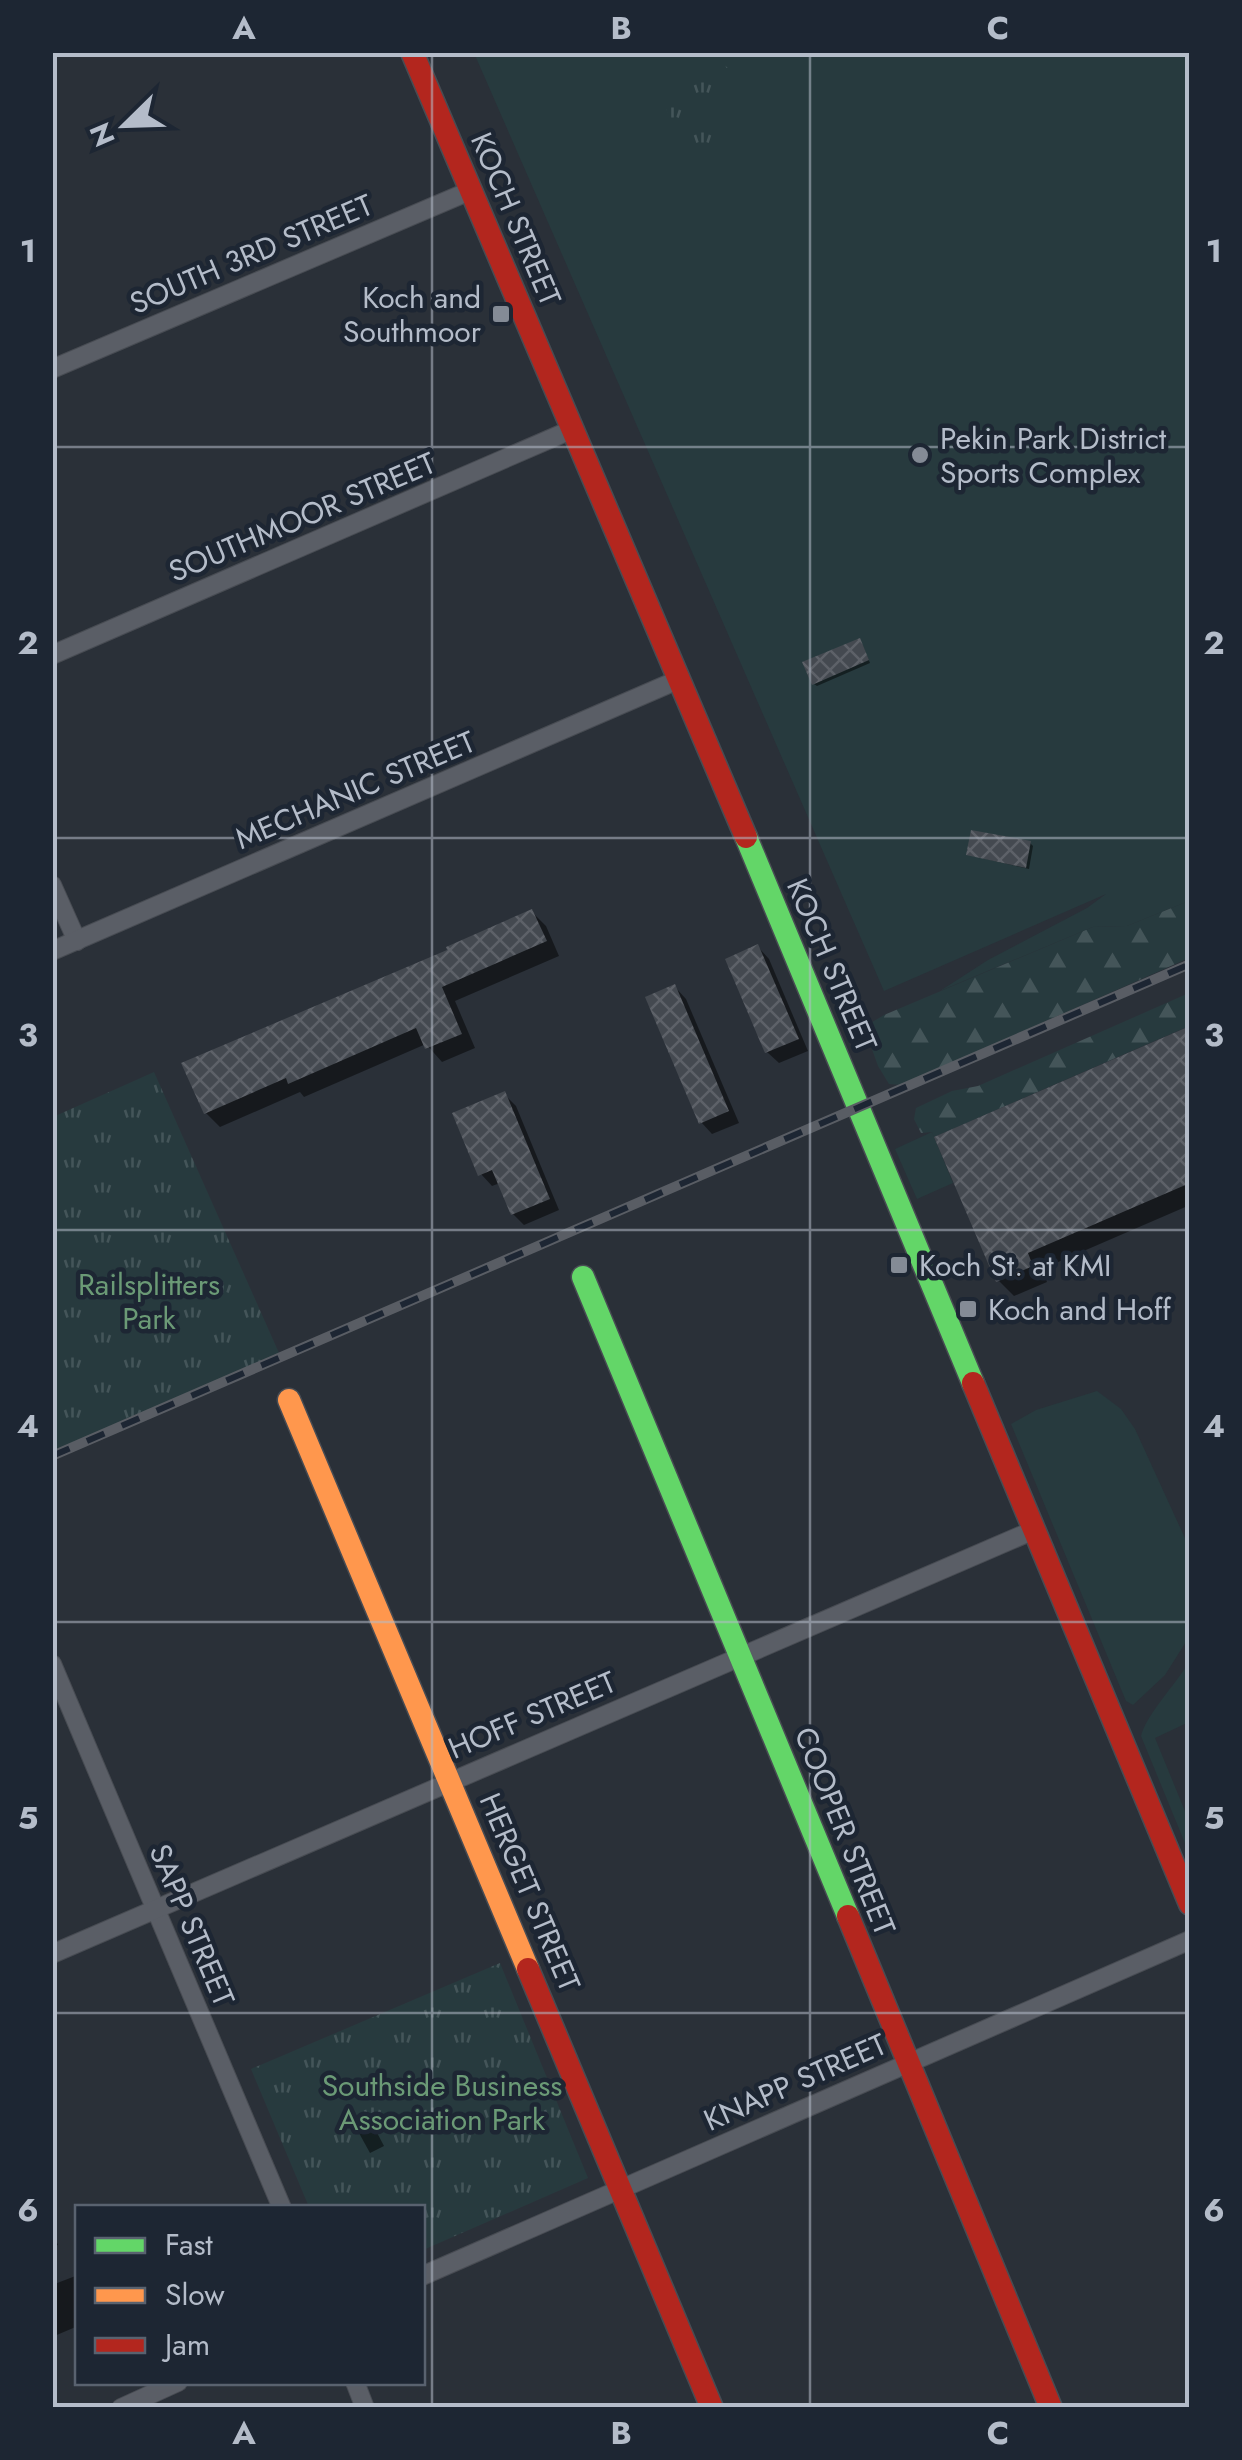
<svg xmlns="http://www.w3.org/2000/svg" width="1242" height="2460" font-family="Jost,sans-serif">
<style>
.grass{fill:#273a3e}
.forest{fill:url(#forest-firs)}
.park{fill:url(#park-tufts)}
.shadow{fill:#0007}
.building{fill:url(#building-cross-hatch)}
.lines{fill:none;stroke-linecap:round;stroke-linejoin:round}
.street-casing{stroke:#484c53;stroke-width:20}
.fast-casing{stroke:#484c53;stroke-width:25}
.slow-casing{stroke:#484c53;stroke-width:25}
.jam-casing{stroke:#484c53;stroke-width:25}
.street{stroke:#5a5e66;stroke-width:18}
.fast{stroke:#63d668;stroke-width:22}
.slow{stroke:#ff974d;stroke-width:22}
.jam{stroke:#b3261e;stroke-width:22}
.rail-casing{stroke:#595d64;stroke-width:10}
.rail{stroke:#1d2633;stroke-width:6;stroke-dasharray:19;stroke-linecap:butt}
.grid{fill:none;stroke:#b4bcc9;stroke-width:2.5;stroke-opacity:0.55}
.poi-dot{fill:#848b96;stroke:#1d2633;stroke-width:4}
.labels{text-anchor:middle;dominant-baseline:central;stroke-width:9;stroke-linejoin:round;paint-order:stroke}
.street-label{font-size:30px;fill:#b4bcc9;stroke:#1d2633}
.poi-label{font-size:30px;fill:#b4bcc9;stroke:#1d2633;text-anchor:start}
.park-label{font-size:30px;fill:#6b9a76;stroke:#1d2633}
.neatline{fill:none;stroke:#b4bcc9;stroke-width:4}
.grid-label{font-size:32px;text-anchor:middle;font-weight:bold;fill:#b4bcc9}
</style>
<defs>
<pattern id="forest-firs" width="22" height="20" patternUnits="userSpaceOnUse" patternTransform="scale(2.5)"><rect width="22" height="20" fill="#273a3e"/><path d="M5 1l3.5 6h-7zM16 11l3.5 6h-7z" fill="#445559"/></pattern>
<pattern id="park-tufts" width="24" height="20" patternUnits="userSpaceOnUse" patternTransform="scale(2.5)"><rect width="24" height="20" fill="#273a3e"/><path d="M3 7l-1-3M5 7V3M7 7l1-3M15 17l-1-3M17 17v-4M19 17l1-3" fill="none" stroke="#445559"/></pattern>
<pattern id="building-cross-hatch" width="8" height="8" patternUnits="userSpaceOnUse" patternTransform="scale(2.5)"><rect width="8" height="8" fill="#444950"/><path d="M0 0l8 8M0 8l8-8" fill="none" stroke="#5d6168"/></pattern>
</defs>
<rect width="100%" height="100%" fill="#2a3038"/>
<g class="grass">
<polygon points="474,53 1189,53 1189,901 1127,926 1093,927 940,991 988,960 1087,908 1106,894 884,991"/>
<polygon points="932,1132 953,1183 917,1199 895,1149"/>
<polygon points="1097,1391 1121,1409 1135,1429 1189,1547 1189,1637 1165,1675 1133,1705 1126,1701 1011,1424 1036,1410"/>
<path d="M 1189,1662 L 1189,1722 L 1155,1738 L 1189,1821 L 1189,1853 L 1141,1736 C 1146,1715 1176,1684 1189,1662 Z"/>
</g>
<g class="forest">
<polygon points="1189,901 1189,958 901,1085 889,1084 878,1066 864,1027 884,1015 1093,927 1127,926"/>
<polygon points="1189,993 1189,1026 934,1137 932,1132 921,1133 914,1119 916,1108 952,1091 978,1086"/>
</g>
<g class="park">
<path d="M 723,64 L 728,68 L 738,95 L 715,110 L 714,118 L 721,135 L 717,146 C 703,155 692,148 680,142 L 663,101 L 664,93 Z"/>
<polygon points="154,1072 279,1353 53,1451 53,1117"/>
<polygon points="500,1963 588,2178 423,2250 422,2208 309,2207 251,2069"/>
</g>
<g class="shadow">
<polygon points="862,644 870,663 817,686 814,684"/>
<polygon points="1030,843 1033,846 1029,869 969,855"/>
<polygon points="532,912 546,926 559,956 455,1001 475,1048 442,1062 426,1044 304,1097 300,1092 220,1127 206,1113 450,951"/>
<polygon points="758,947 769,959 808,1051 779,1063 767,1052"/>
<polygon points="675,987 686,999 739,1123 712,1134 701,1122"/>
<polygon points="1190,1029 1190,1205 1042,1269 1047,1282 1014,1296 998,1280"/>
<polygon points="504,1094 516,1106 559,1210 524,1225 513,1214 500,1183 492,1186 481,1174"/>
<polygon points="374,2127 384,2146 370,2153 359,2133"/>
<polygon points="52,2230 58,2245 52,2247"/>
<polygon points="78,2275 78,2326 52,2337 52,2285"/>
</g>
<g class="building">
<polygon points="860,638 869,660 812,685 802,662"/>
<polygon points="971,830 1031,841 1026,868 966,855"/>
<polygon points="532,909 547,941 442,987 462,1034 425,1049 416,1028 288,1084 286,1078 204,1114 181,1063 447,950 446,947"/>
<polygon points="758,944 799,1039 765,1053 725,959"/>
<polygon points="675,984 729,1111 699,1124 645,997"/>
<polygon points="1190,1026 1190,1183 1028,1253 1033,1266 996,1282 934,1137"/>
<polygon points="505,1091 550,1199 511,1215 492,1170 478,1176 452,1113"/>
</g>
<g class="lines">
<g class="street-casing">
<g id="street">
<polyline points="52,369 472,190"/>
<polyline points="52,655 573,429"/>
<polyline points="52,885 77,941"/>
<polyline points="52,951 680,679"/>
<polyline points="52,1664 282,2208"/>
<polyline points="52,1954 1034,1530"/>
<polyline points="422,2276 1190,1940"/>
<polyline points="355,2382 365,2408"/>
<polyline points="121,2408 178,2382"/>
</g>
</g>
<g class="fast-casing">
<g id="fast">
<polyline points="746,837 973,1383"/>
<polyline points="583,1277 848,1916"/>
</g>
</g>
<g class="slow-casing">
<polyline id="slow" points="289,1400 528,1969"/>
</g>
<g class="jam-casing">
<g id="jam">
<polyline points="412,52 746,837"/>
<polyline points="973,1383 1190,1904"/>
<polyline points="848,1916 1051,2408"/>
<polyline points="528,1969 712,2408"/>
</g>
</g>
<use href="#street" class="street"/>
<use href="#fast" class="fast"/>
<use href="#slow" class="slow"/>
<use href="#jam" class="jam"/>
<g class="rail-casing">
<polyline id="rail" points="52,1456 1190,964"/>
</g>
<use href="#rail" class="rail"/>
</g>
<path class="grid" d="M 432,52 L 432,2408M 810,52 L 810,2408M 52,447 L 1190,447M 52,838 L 1190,838M 52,1230 L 1190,1230M 52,1622 L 1190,1622M 52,2013 L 1190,2013"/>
<g class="poi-dot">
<rect x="491" y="304" width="20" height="20" rx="5"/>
<circle cx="920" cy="455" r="10"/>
<rect x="889" y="1255" width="20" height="20" rx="5"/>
<rect x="958" y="1299" width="20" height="20" rx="5"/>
</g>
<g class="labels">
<g class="street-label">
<text transform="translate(516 219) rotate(67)">KOCH STREET</text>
<text transform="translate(251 254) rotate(-23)">SOUTH 3RD STREET</text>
<text transform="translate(302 517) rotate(-23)">SOUTHMOOR STREET</text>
<text transform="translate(355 790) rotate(-23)">MECHANIC STREET</text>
<text transform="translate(832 965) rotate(67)">KOCH STREET</text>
<text transform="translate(532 1715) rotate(-23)">HOFF STREET</text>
<text transform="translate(845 1831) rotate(68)">COOPER STREET</text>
<text transform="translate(530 1892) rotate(67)">HERGET STREET</text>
<text transform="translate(192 1925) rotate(67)">SAPP STREET</text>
<text transform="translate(795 2082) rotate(-24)">KNAPP STREET</text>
</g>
<g class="poi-label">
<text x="481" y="297" text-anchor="end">Koch and<tspan x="481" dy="34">Southmoor</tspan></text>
<text x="940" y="438">Pekin Park District<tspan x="940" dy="34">Sports Complex</tspan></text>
<text x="919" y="1265">Koch St. at KMI</text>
<text x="988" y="1309">Koch and Hoff</text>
</g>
<g class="park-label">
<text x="149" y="1284">Railsplitters<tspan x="149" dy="34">Park</tspan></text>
<text x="442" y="2085">Southside Business<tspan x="442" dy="34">Association Park</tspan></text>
</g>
</g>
<rect width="1242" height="2460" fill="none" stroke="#1d2633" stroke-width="110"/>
<rect x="75" y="2205" width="350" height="180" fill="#1d2633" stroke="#59626f" stroke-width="2.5"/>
<rect x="95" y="2238" width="50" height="15" fill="#63d668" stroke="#59626f" stroke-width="2.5"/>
<text x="165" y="2255" font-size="30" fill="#b4bcc9">Fast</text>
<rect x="95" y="2288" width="50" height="15" fill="#ff974d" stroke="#59626f" stroke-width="2.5"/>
<text x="165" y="2305" font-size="30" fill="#b4bcc9">Slow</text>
<rect x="95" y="2338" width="50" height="15" fill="#b3261e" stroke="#59626f" stroke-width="2.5"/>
<text x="165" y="2355" font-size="30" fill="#b4bcc9">Jam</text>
<g transform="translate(125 125) rotate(247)" stroke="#1d2633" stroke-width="8" paint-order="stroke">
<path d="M0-8L18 38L0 25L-18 38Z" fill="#b4bcc9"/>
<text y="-15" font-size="28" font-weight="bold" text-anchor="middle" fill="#b4bcc9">N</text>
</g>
<rect x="55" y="55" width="1132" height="2350" class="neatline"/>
<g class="grid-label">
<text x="244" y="39">A</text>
<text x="621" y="39">B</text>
<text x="998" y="39">C</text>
<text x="28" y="262">1</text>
<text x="1214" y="262">1</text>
<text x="28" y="654">2</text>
<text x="1214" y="654">2</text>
<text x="28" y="1046">3</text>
<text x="1214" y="1046">3</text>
<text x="28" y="1437">4</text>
<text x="1214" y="1437">4</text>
<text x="28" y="1829">5</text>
<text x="1214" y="1829">5</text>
<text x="28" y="2221">6</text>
<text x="1214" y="2221">6</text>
<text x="244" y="2444">A</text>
<text x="621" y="2444">B</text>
<text x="998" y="2444">C</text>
</g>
</svg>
